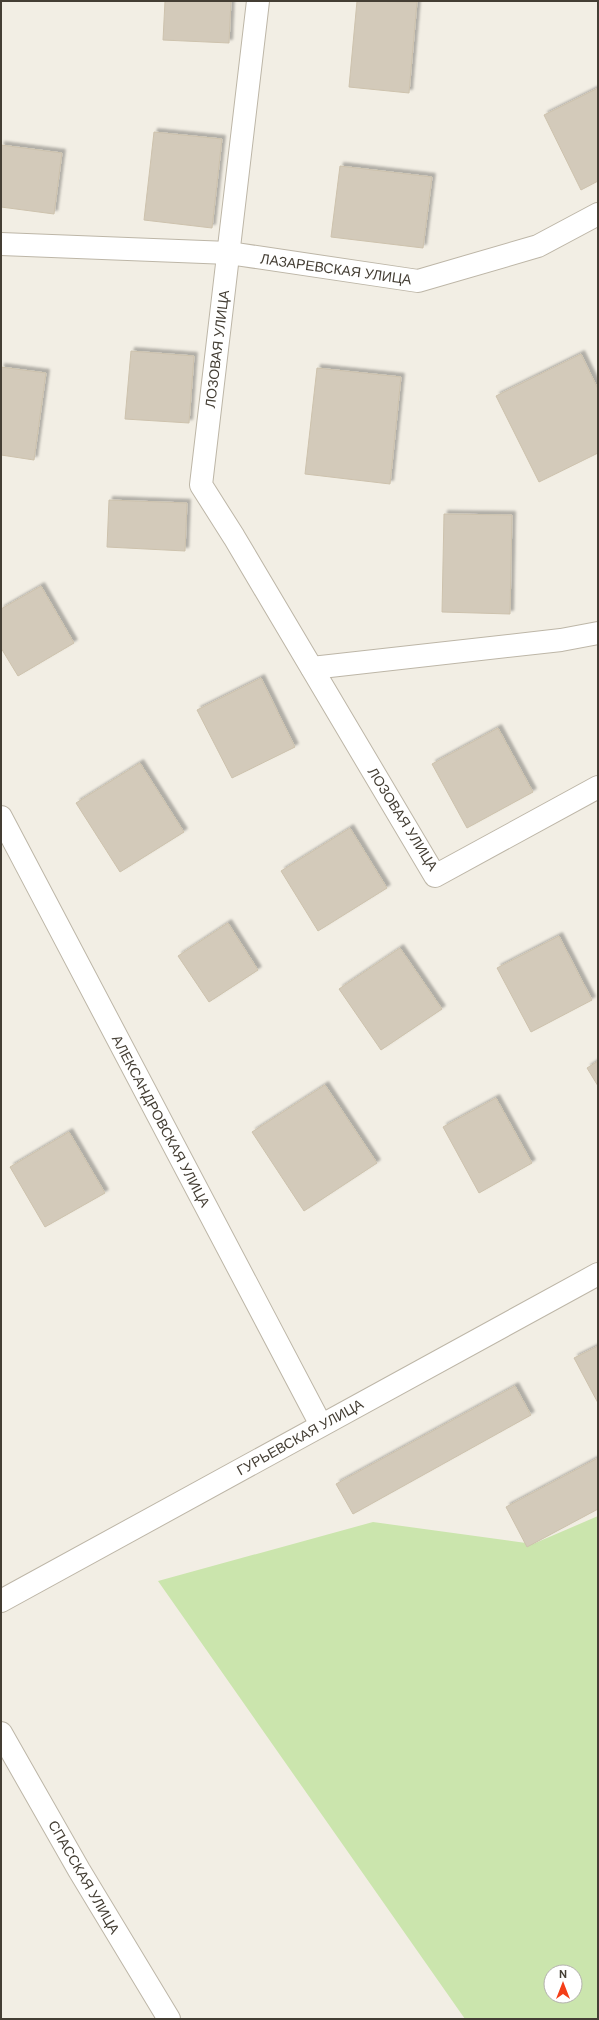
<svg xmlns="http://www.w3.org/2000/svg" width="599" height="2020" font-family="'DM Sans',sans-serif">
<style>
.green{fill:#cbe5ad;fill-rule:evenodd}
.building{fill:#d3caba;stroke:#cdc2ad;filter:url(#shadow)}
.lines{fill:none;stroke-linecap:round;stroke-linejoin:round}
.minor-casing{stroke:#bdb6a7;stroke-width:24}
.minor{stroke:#fff;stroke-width:22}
.labels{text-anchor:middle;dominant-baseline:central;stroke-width:4;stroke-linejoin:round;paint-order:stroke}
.street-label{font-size:14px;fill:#443e34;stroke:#fff}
</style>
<defs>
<filter id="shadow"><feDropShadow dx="3.5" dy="-3.5" stdDeviation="1" flood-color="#0004"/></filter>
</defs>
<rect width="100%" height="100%" fill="#f2eee4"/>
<path class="green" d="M 598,1516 L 598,2019 L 465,2019 L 158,1581 L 373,1522 L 533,1544 ZM 551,1972 L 575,1972 L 575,1996 L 551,1996 Z"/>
<g class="building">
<polygon points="165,1 231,1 229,43 163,40"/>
<polygon points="357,1 417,2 409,93 349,87"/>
<polygon points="598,88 598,181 581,190 544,115"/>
<polygon points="154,132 222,139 212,228 144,220"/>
<polygon points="1,145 62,153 54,214 1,207"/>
<polygon points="340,166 432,177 423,248 331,237"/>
<polygon points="131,351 194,356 189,423 125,419"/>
<polygon points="581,354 598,389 598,453 539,482 496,396"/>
<polygon points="1,367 46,373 34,460 1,455"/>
<polygon points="317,368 401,377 390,484 305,474"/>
<polygon points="109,500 187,503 185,551 107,547"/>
<polygon points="444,514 512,515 510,614 442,612"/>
<polygon points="41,586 74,643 18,676 1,648 1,609"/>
<polygon points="261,678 295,747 232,778 197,710"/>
<polygon points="498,728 533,792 467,828 432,764"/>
<polygon points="140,763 184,832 120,872 76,803"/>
<polygon points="350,828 387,888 318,931 281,871"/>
<polygon points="228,923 258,970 209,1002 178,956"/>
<polygon points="559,936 592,1000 531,1032 497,968"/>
<polygon points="400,948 442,1009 381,1050 339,989"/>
<polygon points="598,1061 598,1086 587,1068"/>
<polygon points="325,1085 377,1163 304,1211 252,1132"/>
<polygon points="496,1098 532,1163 479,1193 443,1127"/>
<polygon points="69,1132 105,1193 45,1227 10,1167"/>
<polygon points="598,1346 598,1403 574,1358"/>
<polygon points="515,1386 531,1415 353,1514 336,1484"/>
<polygon points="598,1458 598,1509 527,1547 506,1507"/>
</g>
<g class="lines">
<g class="minor-casing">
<g id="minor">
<polyline points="258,1 201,485 234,537 435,876 598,787"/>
<polyline points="1,244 229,253 418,281 538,246 598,214"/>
<polyline points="312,668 561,640 598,633"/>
<polyline points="1,817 321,1425"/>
<polyline points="1,1601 598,1274"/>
<polyline points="1,1733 79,1870 169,2019"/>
</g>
</g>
<use href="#minor" class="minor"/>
</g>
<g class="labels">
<g class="street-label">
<text transform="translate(336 269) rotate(8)">ЛАЗАРЕВСКАЯ УЛИЦА</text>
<text transform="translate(217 349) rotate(-83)">ЛОЗОВАЯ УЛИЦА</text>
<text transform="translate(403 819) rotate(58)">ЛОЗОВАЯ УЛИЦА</text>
<text transform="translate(161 1121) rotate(62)">АЛЕКСАНДРОВСКАЯ УЛИЦА</text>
<text transform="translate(300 1437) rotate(-29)">ГУРЬЕВСКАЯ УЛИЦА</text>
<text transform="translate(84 1877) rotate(60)">СПАССКАЯ УЛИЦА</text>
</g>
</g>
<rect width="599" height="2020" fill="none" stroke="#443e34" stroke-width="4"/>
<g transform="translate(563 1984)"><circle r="19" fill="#ffffff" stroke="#b4b2ae"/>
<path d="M0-3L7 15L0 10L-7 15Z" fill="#f43e18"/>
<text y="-6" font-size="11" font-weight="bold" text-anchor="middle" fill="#443e34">N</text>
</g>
</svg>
